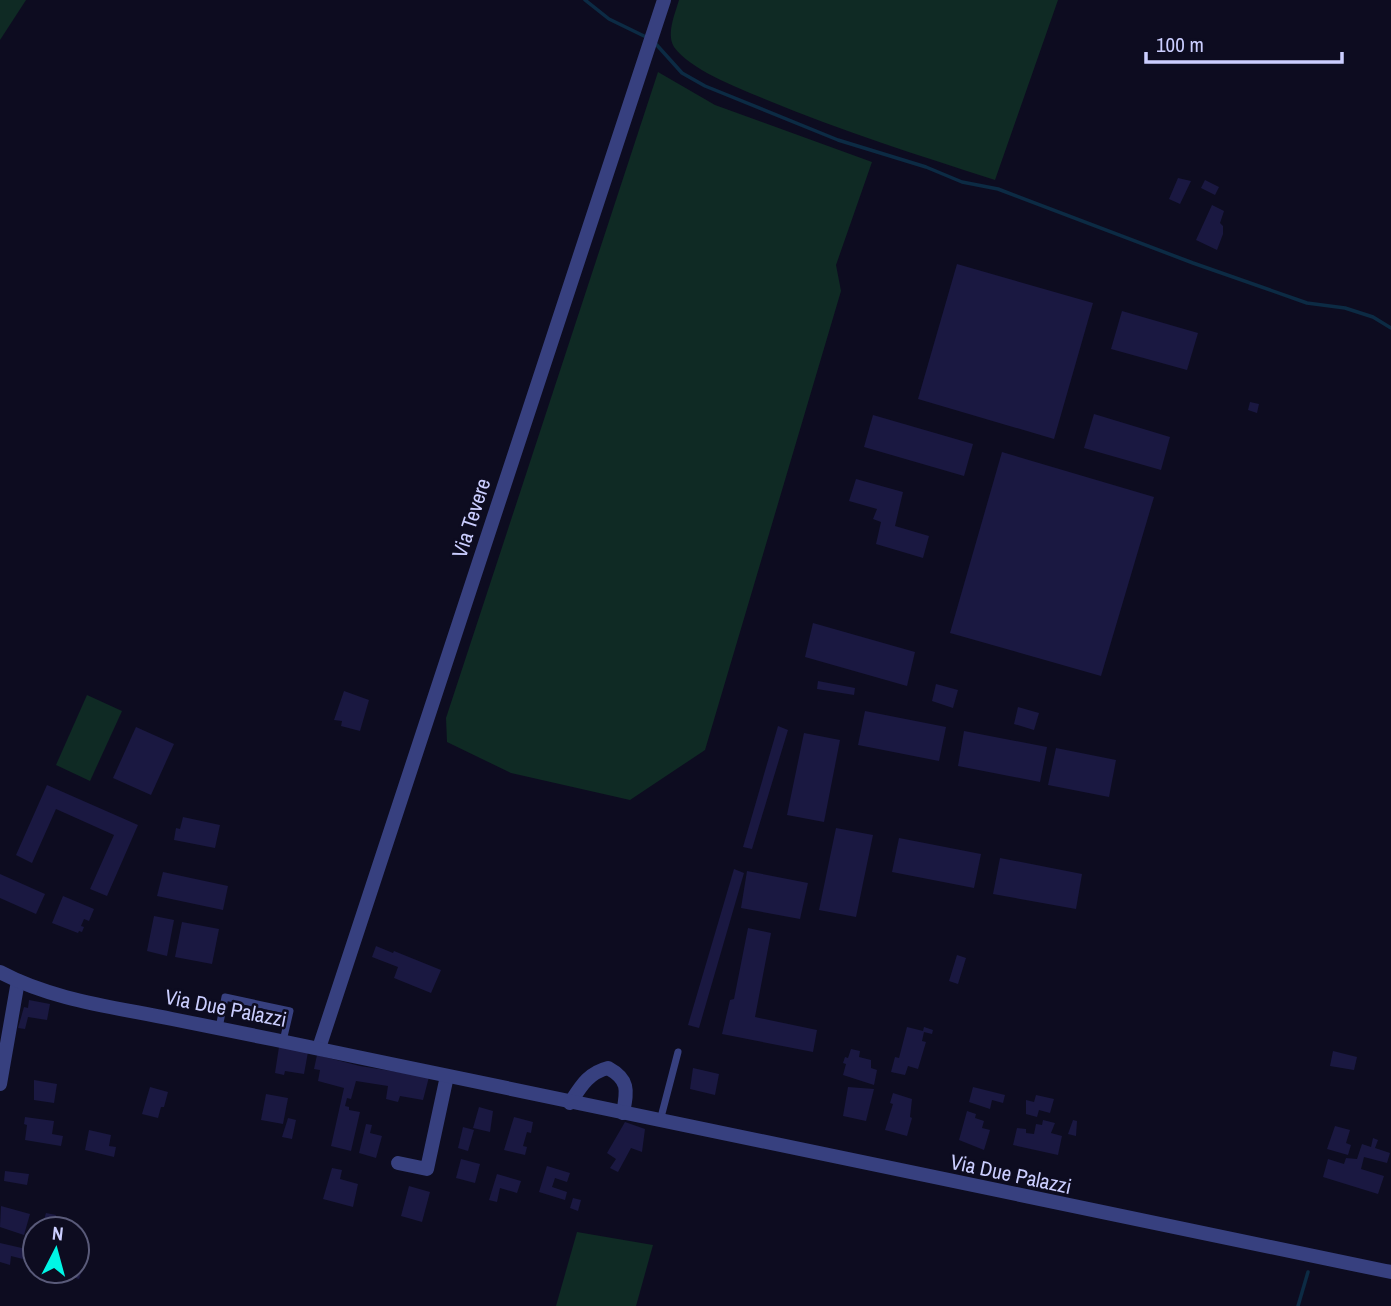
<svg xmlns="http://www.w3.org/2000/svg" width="1391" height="1306" font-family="'Archivo Narrow',sans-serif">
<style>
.green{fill:#0f2a24}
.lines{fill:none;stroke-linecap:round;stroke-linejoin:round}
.stream{stroke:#0c2b44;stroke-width:3.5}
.building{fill:#1a1841}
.service{stroke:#37407f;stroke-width:7}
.minor{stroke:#37407f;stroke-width:14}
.tertiary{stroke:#37407f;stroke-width:14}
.labels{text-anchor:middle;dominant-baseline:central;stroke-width:5;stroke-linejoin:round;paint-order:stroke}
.street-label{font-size:21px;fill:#cbceff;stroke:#0d0c20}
</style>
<rect width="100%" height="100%" fill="#0d0c20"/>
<g class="green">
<polygon points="0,0 26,0 0,40"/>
<path d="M 679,0 L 1058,0 L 995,180 C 918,155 841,131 767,100 C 741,89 690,70 674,47 C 666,34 675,14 679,0 Z"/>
<polygon points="658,72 715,105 872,162 836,265 841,291 705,750 630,800 511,773 447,742 446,718"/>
<polygon points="87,695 122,711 90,781 56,765"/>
<polygon points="577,1232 653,1245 636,1306 556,1306"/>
</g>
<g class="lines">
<g class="stream">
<polyline points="585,0 609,19 644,36"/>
<polyline points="655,43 682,73 705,86 838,140 926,167 962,182 998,189 1193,263 1307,303 1345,308 1373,317 1391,328"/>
<polyline points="1298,1306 1308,1272"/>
</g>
</g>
<g class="building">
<polygon points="1178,178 1191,181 1180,204 1169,199"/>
<polygon points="1205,180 1219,187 1215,195 1201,188"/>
<polygon points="1212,205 1224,211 1220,223 1223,226 1223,234 1217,250 1196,240"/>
<polygon points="957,264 1093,303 1054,439 918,399"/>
<polygon points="1122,311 1198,333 1187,370 1111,349"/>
<polygon points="1250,402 1259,404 1257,413 1248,410"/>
<polygon points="1094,414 1170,437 1161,470 1084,448"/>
<polygon points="873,415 973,444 964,476 864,447"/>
<polygon points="1002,452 1154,497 1101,676 950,633"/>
<polygon points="856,479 903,492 895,526 929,536 923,558 876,544 881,522 873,519 877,509 849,501"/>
<polygon points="813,623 915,652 907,686 805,657"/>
<polygon points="818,681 855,688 854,695 817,689"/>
<polygon points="936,684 958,690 953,708 932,701"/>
<polygon points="344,691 369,700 360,731 341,726 342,721 334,720"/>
<polygon points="1018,707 1039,713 1034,730 1014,724"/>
<polygon points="865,711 946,727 939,761 858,745"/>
<polygon points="778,726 788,730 752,849 743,847"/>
<polygon points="136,727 174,744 151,795 113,778"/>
<polygon points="964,731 1047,747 1040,782 958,766"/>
<polygon points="804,733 840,740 824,822 787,815"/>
<polygon points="1056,748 1116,760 1109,797 1048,785"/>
<polygon points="47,785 138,825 107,896 90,889 114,835 56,809 32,863 16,855"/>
<polygon points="183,817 220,825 215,848 174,840 176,828 180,829"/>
<polygon points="836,828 873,835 856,917 819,910"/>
<polygon points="899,838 981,854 974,888 892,872"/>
<polygon points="1000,858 1082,874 1076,909 993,894"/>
<polygon points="734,869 744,873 699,1028 688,1025"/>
<polygon points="747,871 808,883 800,919 741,908"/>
<polygon points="163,872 228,886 223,910 157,896"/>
<polygon points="0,874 45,894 36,914 0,898"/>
<polygon points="63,896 94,909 89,921 84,919 81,926 84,927 82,932 79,931 78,933 52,923"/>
<polygon points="154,916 174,920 167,956 147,951"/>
<polygon points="182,922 219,929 212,964 175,957"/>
<polygon points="748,928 771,933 755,1017 817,1030 813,1052 722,1034 730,1000 734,999"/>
<polygon points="376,946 393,953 394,951 441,970 431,993 394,978 398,967 372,957"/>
<polygon points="957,955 966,958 958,984 949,981"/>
<polygon points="29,1000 50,1004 47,1020 28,1017 25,1029 18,1028 24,1007 28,1008"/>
<polygon points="907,1027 923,1031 924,1027 933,1030 932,1034 924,1032 922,1041 926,1042 918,1069 908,1066 905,1075 891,1072 895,1057 899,1058"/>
<polygon points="279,1047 308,1052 304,1074 285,1071 284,1075 275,1073"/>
<polygon points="851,1049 860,1051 859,1057 871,1060 871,1068 877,1070 874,1085 843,1075 846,1064 843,1063 845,1057 848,1058"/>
<polygon points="1333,1051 1357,1057 1354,1070 1330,1066"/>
<polygon points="317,1055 360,1066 429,1077 423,1100 400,1096 398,1102 386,1099 388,1086 356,1081 351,1099 347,1098 345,1106 349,1107 349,1110 360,1112 351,1151 331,1146 344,1088 318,1081 320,1070 314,1069"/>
<polygon points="693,1068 719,1074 715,1095 690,1089"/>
<polygon points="34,1080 57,1084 54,1103 34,1100"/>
<polygon points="150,1087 168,1092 164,1107 161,1107 158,1118 142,1114"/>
<polygon points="848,1087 874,1089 866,1121 843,1116"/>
<polygon points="973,1087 1005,1095 1003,1103 992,1100 990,1109 969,1102"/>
<polygon points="893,1093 912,1099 910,1117 912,1118 907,1136 885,1130 893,1104 890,1103"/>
<polygon points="266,1094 288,1098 283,1124 261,1120"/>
<polygon points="1036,1095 1054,1099 1050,1113 1039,1110 1037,1117 1026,1114 1026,1100 1034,1102"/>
<polygon points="479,1107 493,1111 490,1132 473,1128"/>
<polygon points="967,1111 976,1114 975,1118 984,1121 982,1128 990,1130 984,1150 959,1140"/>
<polygon points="25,1117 54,1121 52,1134 63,1136 61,1146 25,1140 27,1125 24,1124"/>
<polygon points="514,1117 533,1122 531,1133 527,1132 523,1146 527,1147 525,1155 504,1150"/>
<polygon points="288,1118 296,1120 292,1139 282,1137"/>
<polygon points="1043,1120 1055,1123 1051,1133 1062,1136 1058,1155 1013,1145 1017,1128 1026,1129 1026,1133 1034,1134 1036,1124 1042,1125"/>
<polygon points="1073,1120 1077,1121 1076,1136 1068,1134"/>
<polygon points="625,1122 645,1129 642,1152 631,1148 618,1172 610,1168 616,1159 607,1153"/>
<polygon points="366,1124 372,1125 370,1133 382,1136 376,1158 359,1153"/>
<polygon points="1335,1126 1350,1130 1346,1143 1351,1145 1348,1155 1327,1149"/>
<polygon points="463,1127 474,1130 468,1151 458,1148"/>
<polygon points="89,1130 111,1135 109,1146 116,1147 114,1157 85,1150"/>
<polygon points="1373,1138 1378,1140 1375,1148 1390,1153 1387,1163 1364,1157 1361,1169 1384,1176 1378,1194 1323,1177 1328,1159 1344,1164 1346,1158 1357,1159 1362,1144 1371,1147"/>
<polygon points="461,1159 480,1164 475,1183 456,1178"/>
<polygon points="547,1166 570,1173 567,1182 555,1178 552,1187 567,1192 565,1200 539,1192"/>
<polygon points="332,1168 342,1170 340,1179 358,1184 353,1207 323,1199"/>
<polygon points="5,1171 29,1174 27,1185 4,1181"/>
<polygon points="497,1174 521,1181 517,1193 500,1188 497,1202 489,1200"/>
<polygon points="409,1186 430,1192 422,1222 401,1216"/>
<polygon points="573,1198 581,1200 578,1211 570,1208"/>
<polygon points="1,1206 30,1214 24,1235 0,1227"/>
<polygon points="46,1213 56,1215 52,1229 41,1229"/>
<polygon points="0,1243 35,1251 35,1262 11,1256 10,1265 0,1262"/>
<polygon points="77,1264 83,1266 79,1279 72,1277 73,1271 77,1271"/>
</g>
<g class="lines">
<g class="service">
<polyline points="219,1028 225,997 290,1011 283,1041"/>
<polyline points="660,1121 678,1052"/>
</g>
<g class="minor">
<polyline points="319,1048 664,0"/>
<polyline points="0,1084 18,981"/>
<path d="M 570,1103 C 581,1086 588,1073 608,1068 C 630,1080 627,1091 623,1113"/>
<polyline points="398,1163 427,1169 447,1076"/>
</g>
<path class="tertiary" d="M 0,972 C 52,1000 114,1007 172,1019 C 247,1034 321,1049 396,1065 C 728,1135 1059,1206 1391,1272"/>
</g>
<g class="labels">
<g class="street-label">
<text transform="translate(471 518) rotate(-72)">Via Tevere</text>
<text transform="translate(226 1008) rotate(11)">Via Due Palazzi</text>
<text transform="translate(1011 1174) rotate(12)">Via Due Palazzi</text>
</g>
</g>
<g transform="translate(56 1250) rotate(6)"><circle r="33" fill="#0d0c20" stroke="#595a79" stroke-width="2"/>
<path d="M0-5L12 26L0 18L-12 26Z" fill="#00f6e6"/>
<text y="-10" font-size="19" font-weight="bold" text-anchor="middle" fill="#cbceff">N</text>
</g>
<path d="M1146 52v10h196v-10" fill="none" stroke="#cbceff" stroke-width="3.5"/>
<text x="1156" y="52" font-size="21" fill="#cbceff" stroke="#0d0c20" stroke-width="5" paint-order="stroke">100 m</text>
</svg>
